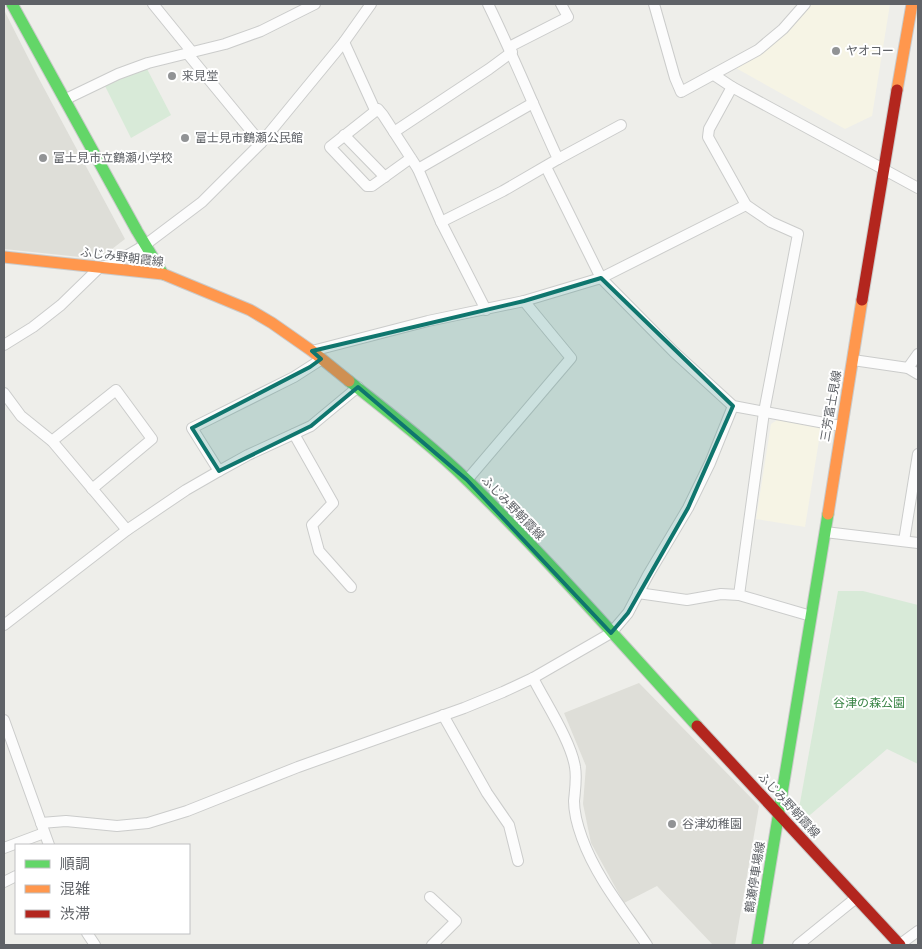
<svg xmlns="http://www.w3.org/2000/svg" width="922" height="949" font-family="'Fira Sans','Noto Sans JP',sans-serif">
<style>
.commercial{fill:#f6f4e5}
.education{fill:#deded8}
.green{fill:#d8ead8}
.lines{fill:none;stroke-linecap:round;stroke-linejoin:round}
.street-casing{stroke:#cbcccb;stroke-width:12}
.fast-casing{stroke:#cacaca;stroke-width:13}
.slow-casing{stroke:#cacaca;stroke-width:13}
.jam-casing{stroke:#cacaca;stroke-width:13}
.street{stroke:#fcfcfc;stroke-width:10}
.fast{stroke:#63d668;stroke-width:11}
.slow{stroke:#ff974d;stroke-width:11}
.jam{stroke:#b3261e;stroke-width:11}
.marked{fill:#0f766e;fill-opacity:0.2;stroke:#0f766e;stroke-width:4;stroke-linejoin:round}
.poi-dot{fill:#919395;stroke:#fff;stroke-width:2}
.labels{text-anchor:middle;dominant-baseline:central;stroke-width:4;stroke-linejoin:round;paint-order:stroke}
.poi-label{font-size:12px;fill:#5f6267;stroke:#fff;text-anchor:start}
.street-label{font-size:12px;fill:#5f6267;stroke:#fff}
.park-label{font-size:12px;fill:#398445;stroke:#fff}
</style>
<rect width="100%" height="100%" fill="#eeeeea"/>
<g class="commercial">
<polygon points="812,4 890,4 872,116 845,129 734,67 777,38"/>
<polygon points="777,420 821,428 805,527 756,519 771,424"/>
</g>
<g class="education">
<polygon points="4,10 38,77 125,239 99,259 4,249"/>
<polygon points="639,683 759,806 735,945 713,945 657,886 624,903 591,843 583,804 586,766 564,713"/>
</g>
<g class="green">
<polygon points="146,67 171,115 131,138 105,86"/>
<polygon points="838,591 863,591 918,605 918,764 887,749 803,821 798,814"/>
</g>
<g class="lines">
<g class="street-casing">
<g id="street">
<polyline points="153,4 192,52"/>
<polyline points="654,4 675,78 681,92 758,50 783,29 805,4"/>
<polyline points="344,42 375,110"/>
<polyline points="509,47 568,17 561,4"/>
<polyline points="187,53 261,143"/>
<polyline points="714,75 732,87 918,188"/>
<polyline points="732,87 709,129 708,137 746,205 771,222 798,234 764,412 739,595"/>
<polyline points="66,99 118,74 148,63 225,44 261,31 315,4"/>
<polyline points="394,132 489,69 512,52"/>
<polyline points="344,135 385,177"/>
<polyline points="411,158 372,186 367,186 330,147 378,109 383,115 418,169 441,222 486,310"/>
<polyline points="558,159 621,125"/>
<polyline points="546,167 601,278 674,352 733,406 841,426"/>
<polyline points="418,169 533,103"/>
<path d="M 441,222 L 503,191 L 558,159 C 534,107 513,55 488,4"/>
<polyline points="4,345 33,327 61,305 100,267 111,265 145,245 202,202 261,143 344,42 371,4"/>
<polyline points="312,351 428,321 524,301 601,278 746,205"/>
<polyline points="853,360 908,368 918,374"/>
<polyline points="908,368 918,354"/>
<polyline points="4,393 21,416 52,441 127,530"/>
<polyline points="294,434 333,503 312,525 319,551 351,587"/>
<polyline points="52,441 116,390 152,439 92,489"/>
<polyline points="219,471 192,428 294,377 322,359"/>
<polyline points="467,480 571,358 524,301"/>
<polyline points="825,532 918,543"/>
<polyline points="904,541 918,454"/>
<polyline points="638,593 687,600 721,594 739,595 811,616"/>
<polyline points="4,625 127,530 186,490 219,471 248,455 311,426 358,387"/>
<path d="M 533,678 C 545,702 571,741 575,767 C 577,778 575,790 574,801 C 574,813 578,827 582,838 C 596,877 624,911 647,945"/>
<polyline points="443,715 487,793 509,825 518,861"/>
<polyline points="4,720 49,845"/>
<polyline points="41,823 66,821 117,826 148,823 187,811 298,767 464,708 503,692 533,678 611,633 628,613 648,575 688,508 710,463 733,406"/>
<polyline points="4,848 44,833"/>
<polyline points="4,882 16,876"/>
<polyline points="430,897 456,921 432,945"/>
<polyline points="87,933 95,945"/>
<polyline points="798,945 856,898"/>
<polyline points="899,945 918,931"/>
</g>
</g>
<g class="fast-casing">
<g id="fast">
<polyline points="12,4 137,231 163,274"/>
<path d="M 349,381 C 389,413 431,445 468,481 C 548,559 622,644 697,726"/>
<polyline points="757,945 828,514"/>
</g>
</g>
<g class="slow-casing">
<g id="slow">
<polyline points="897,90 912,4"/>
<polyline points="4,257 163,274 250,310 272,323 312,351 349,381"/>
<polyline points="828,514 862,300"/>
</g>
</g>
<g class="jam-casing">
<g id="jam">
<polyline points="862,300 897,90"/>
<polyline points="697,726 900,945"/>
</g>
</g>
<use href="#street" class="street"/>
<use href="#fast" class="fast"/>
<use href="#slow" class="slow"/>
<use href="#jam" class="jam"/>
</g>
<path class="marked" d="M 601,278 L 733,406 L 688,508 L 628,613 L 611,633 L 467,480 L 358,387 L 311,426 L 219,471 L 192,428 L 310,367 L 321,359 L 312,351 L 524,301 Z"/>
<g class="poi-dot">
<circle cx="836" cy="51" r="5"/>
<circle cx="172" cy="76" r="5"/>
<circle cx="185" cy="138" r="5"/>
<circle cx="43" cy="158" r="5"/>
<circle cx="672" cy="824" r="5"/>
</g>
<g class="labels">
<g class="poi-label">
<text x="846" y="51">ヤオコー</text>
<text x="182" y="76">来見堂</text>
<text x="195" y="138">富士見市鶴瀬公民館</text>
<text x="53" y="158">富士見市立鶴瀬小学校</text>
<text x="682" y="824">谷津幼稚園</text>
</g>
<g class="street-label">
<text transform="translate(122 257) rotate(7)">ふじみ野朝霞線</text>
<text transform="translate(831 406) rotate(-80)">三芳富士見線</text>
<text transform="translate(513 508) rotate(46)">ふじみ野朝霞線</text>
<text transform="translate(789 805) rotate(47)">ふじみ野朝霞線</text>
<text transform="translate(755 877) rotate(-81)">鶴瀬停車場線</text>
</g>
<g class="park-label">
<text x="869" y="703">谷津の森公園</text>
</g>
</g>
<rect width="922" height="949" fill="none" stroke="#5f6267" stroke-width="10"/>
<rect x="15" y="844" width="175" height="90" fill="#ffffff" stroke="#bfc0c2"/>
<rect x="25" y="860" width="25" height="8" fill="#63d668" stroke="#bfc0c2"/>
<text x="60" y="869" font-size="15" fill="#5f6267">順調</text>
<rect x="25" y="885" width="25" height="8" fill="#ff974d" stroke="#bfc0c2"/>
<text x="60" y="894" font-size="15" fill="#5f6267">混雑</text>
<rect x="25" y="910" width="25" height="8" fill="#b3261e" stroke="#bfc0c2"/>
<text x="60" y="919" font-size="15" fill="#5f6267">渋滞</text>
</svg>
